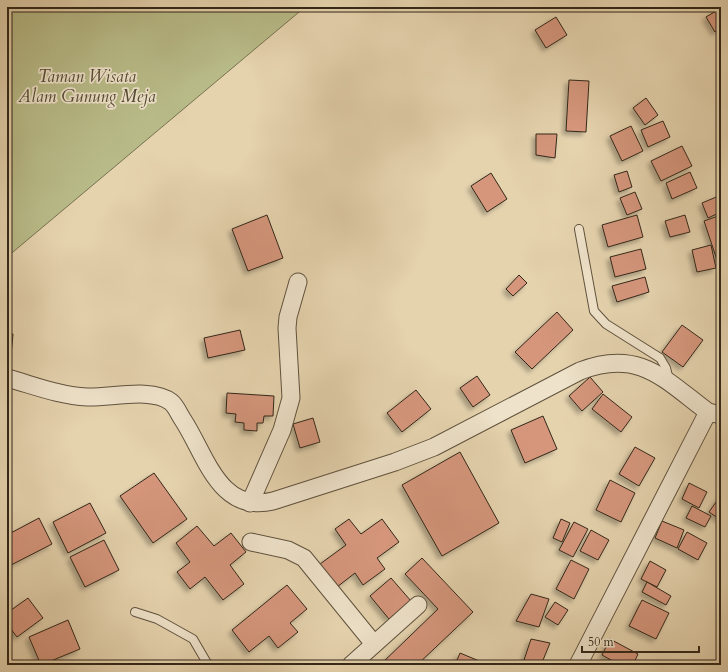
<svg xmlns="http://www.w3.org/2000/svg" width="728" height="672" font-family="Cardo,serif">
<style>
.green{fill:#b8bb88;stroke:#767150}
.building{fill:#d5967c;stroke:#332718;filter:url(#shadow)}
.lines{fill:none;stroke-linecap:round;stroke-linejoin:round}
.lane-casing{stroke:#60523e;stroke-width:10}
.street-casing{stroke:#60523e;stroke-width:19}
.lane{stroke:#eee2ca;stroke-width:8}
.street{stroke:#eee2ca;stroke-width:17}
.labels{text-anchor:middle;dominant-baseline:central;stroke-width:3.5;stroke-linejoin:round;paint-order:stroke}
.park-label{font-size:17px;font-style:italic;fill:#544c34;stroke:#eee2ca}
</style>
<defs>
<filter id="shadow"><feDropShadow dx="-3.5" dy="3.5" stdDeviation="2" flood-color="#0004"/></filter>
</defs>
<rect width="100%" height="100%" fill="#e5d3ae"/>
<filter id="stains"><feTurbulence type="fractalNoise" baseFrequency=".005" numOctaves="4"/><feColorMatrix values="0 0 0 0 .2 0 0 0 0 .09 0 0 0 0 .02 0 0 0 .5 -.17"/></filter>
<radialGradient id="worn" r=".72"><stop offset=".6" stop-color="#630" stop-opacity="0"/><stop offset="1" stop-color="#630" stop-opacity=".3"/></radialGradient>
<polygon class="green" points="7,7 305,7 7,257"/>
<g class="building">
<polygon points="721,8 721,28 715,32 706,17"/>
<polygon points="556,17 567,35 546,48 535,30"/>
<polygon points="569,80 589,81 586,132 566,131"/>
<polygon points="646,98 658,115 645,125 633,108"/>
<polygon points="663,121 670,137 648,147 641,130"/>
<polygon points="631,126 643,151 622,161 610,136"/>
<polygon points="536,134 557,134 555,158 536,155"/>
<polygon points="682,146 692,166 661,181 651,161"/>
<polygon points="627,171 632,187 619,192 614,175"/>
<polygon points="690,172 697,188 672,199 666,183"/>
<polygon points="491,173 507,199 487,212 471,186"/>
<polygon points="635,192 642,209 627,215 620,198"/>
<polygon points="721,195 721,212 708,218 702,203"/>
<polygon points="267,215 283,258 248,271 232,229"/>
<polygon points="637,215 643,237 608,247 602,225"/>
<polygon points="685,215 690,232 670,237 665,221"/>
<polygon points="721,215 721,259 717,260 704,221"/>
<polygon points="711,245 716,268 697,272 692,250"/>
<polygon points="641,249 646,269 615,277 610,257"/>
<polygon points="519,275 527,283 513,296 506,289"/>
<polygon points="645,277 649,292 617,302 612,286"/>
<polygon points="557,312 573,330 532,369 515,352"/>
<polygon points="682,325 703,340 683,367 662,352"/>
<polygon points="240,330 245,350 208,358 204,338"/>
<polygon points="7,333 13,334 11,355 7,355"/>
<polygon points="477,376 490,395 473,407 460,388"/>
<polygon points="590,377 603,392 582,411 569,396"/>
<polygon points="416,390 431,409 402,432 387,413"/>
<polygon points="227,393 274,396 273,416 264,416 263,423 257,423 257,431 244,430 244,423 235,422 236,414 226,413"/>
<polygon points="603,394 632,417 621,432 592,409"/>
<polygon points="543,416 557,449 525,463 511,430"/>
<polygon points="313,418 320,442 300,448 293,424"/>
<polygon points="635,447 655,458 639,486 619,474"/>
<polygon points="460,452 499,523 442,556 402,485"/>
<polygon points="154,473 187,519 153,543 120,496"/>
<polygon points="610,480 635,493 621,522 596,510"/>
<polygon points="689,483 707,492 699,508 682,499"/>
<polygon points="721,495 721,520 709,512"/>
<polygon points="90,503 106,533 68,553 53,522"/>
<polygon points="692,506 711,516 705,527 686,518"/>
<polygon points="39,518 52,544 11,565 7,557 7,535"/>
<polygon points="349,519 361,534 382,519 399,542 377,558 385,569 363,585 355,573 337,587 320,564 346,545 335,529"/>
<polygon points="561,519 570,523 562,542 553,538"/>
<polygon points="662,521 684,530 677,548 655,538"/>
<polygon points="574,522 588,529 573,557 559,550"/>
<polygon points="197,526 214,546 231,533 246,552 230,565 244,584 223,600 205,577 190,589 177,572 190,562 176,543"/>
<polygon points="591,530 609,540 598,560 580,551"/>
<polygon points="687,532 707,543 698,560 678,549"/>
<polygon points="104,540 119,570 85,587 70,557"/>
<polygon points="422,558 473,612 417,665 380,665 438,609 405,574"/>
<polygon points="571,560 589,569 574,599 556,589"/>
<polygon points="650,561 666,570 657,587 641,579"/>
<polygon points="391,578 411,601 389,619 370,596"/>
<polygon points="647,582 671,596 666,605 642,592"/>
<polygon points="287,585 307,609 290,623 298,632 278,648 269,636 249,652 232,630"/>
<polygon points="531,594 549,599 539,627 516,621"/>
<polygon points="28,598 43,618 17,637 7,624 7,613"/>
<polygon points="642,600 669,613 656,639 629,626"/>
<polygon points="555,602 568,610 558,625 545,617"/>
<polygon points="68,620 80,649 41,665 29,637"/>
<polygon points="531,639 550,643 541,665 523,663"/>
<polygon points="610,639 638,654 633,665 620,665 602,655"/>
<polygon points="460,653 489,665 455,665"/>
<polygon points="608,660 618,665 606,665"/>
</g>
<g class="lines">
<g class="lane-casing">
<g id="lane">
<polyline points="579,229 594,311 606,324 660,358 666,368 669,380"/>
<polyline points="135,612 157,619 193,639 207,663 210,665"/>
</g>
</g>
<g class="street-casing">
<g id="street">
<path d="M 7,378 C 33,385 60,396 87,397 C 110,398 152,387 171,402 C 176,406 179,414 183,420 C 206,455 219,514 273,501 L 395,462 L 434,447 L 580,371 C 639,348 664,379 708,412"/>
<polyline points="250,503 282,430 291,398 287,328 288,317 298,282"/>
<polyline points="251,542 288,550 304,558 374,644"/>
<polyline points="351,665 418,605"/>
<polyline points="578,665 708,412 721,415"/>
</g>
</g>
<use href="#lane" class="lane"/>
<use href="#street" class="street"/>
</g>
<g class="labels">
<g class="park-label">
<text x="87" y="76">Taman Wisata<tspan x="87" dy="20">Alam Gunung Meja</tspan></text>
</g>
</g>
<rect width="728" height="672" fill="none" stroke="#e5d3ae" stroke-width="24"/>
<rect x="8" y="8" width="712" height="656" fill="none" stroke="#332718" stroke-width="2"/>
<rect x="12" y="12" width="704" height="648" fill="none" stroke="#332718"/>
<path d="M582 646v6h117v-6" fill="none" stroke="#332718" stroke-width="2"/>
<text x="588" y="646" font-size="12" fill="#332718" stroke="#eee2ca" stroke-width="3" paint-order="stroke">50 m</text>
<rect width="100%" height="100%" filter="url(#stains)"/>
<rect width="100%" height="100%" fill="url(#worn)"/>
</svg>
